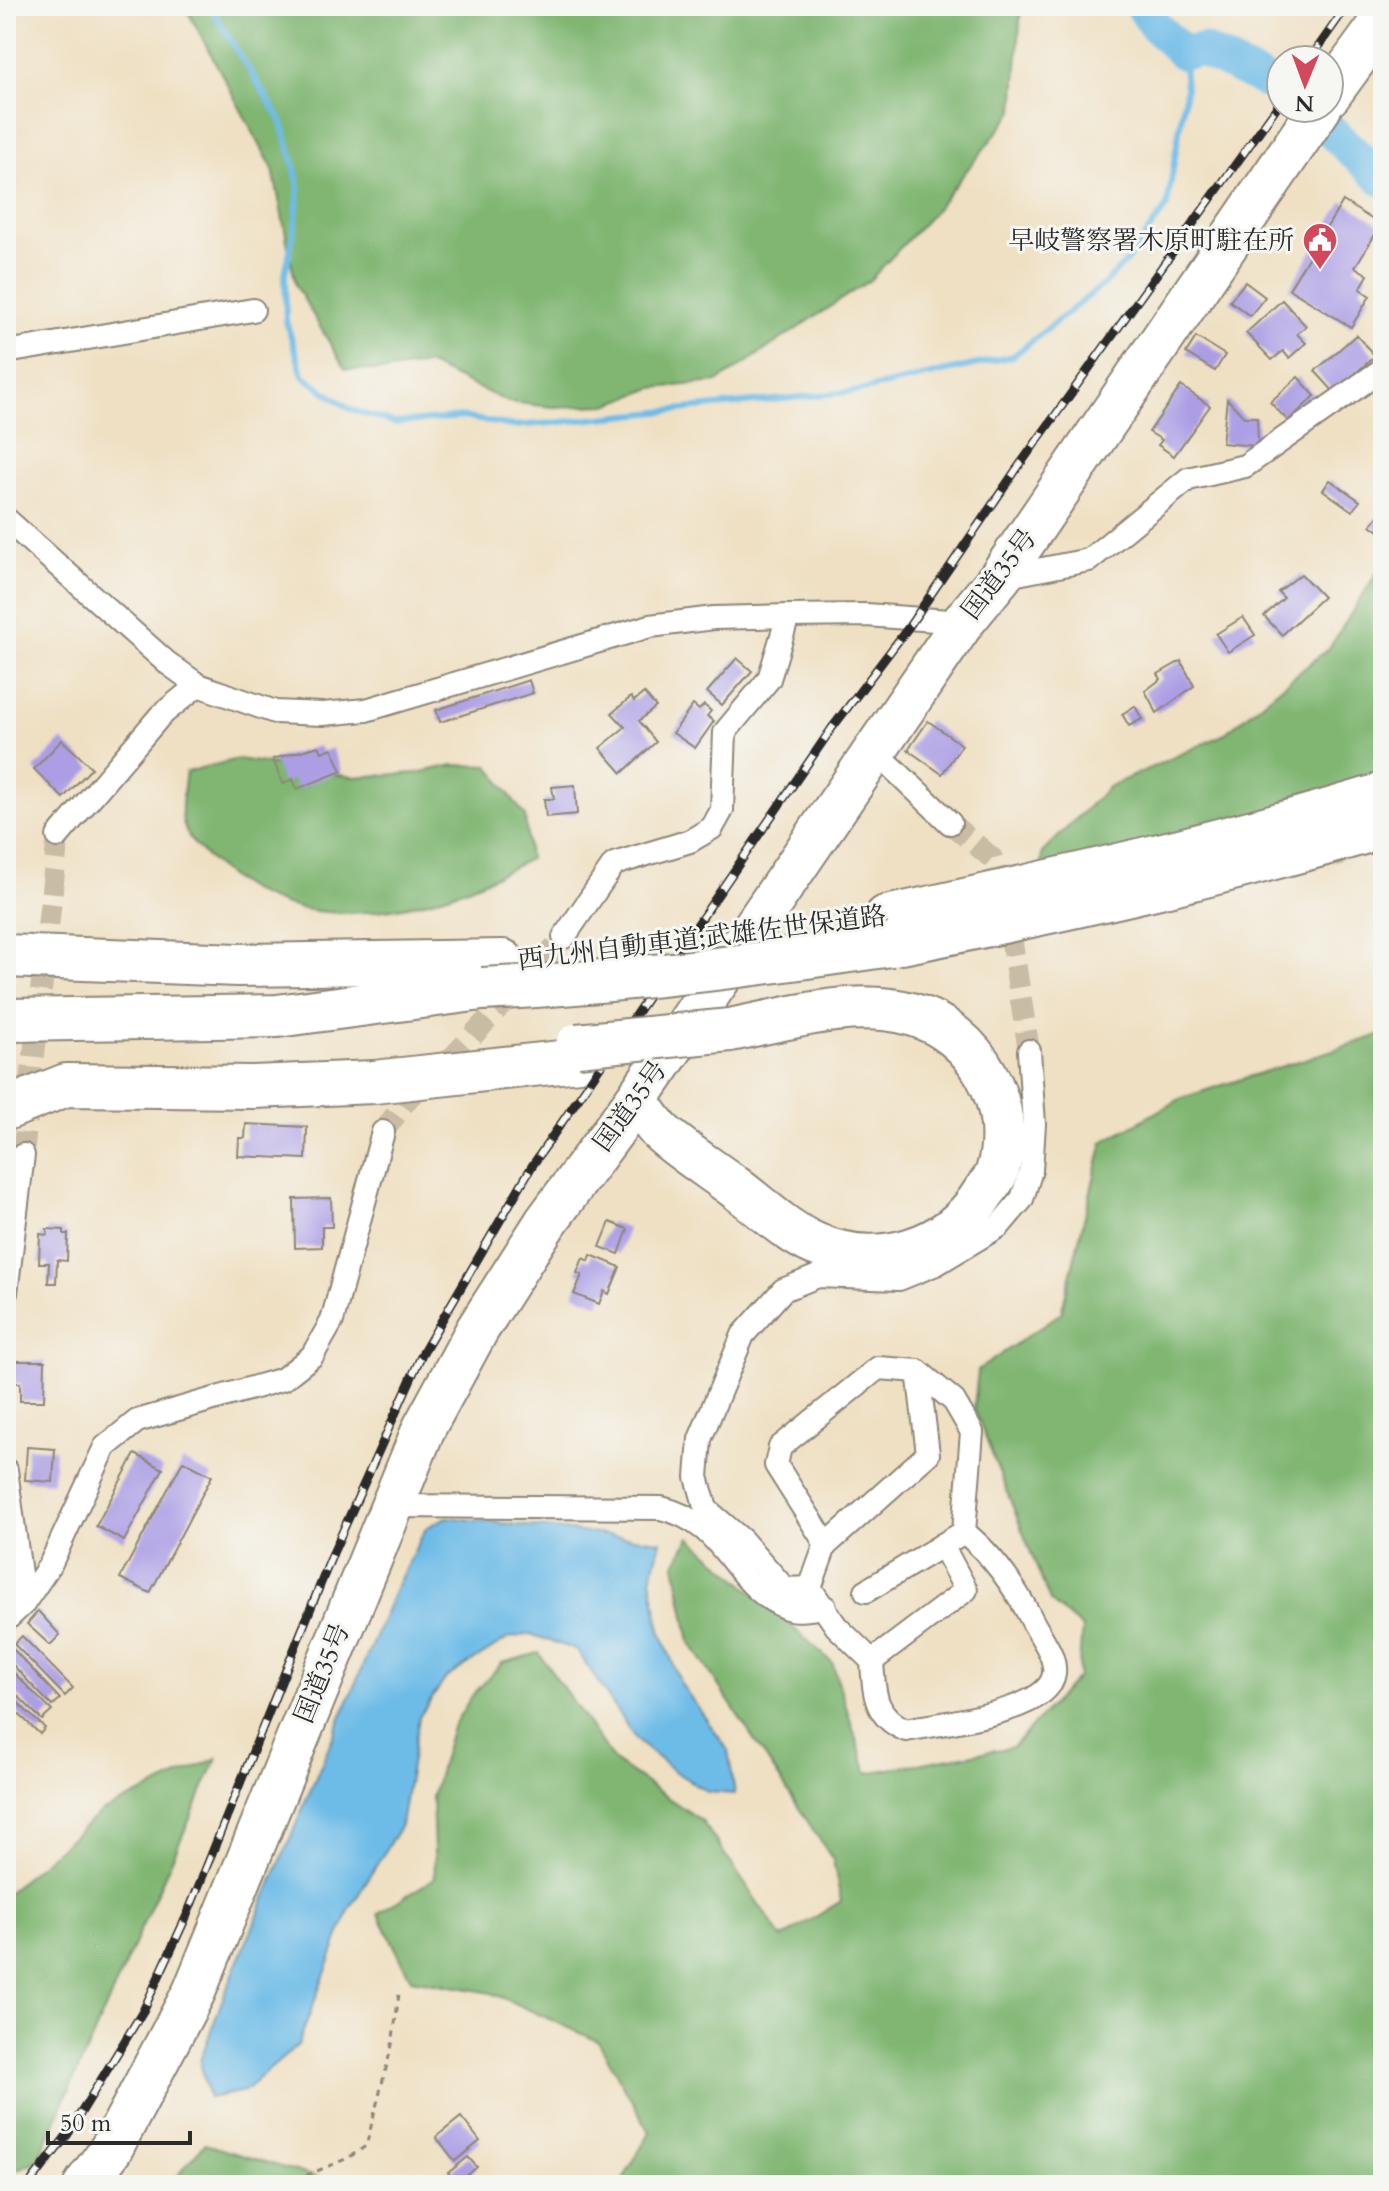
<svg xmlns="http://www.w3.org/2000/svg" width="1389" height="2191" font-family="Cardo,'Noto Serif JP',serif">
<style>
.forest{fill:#80b672;stroke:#56704e;stroke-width:2}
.water{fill:#6dbbe7;stroke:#4c7389;stroke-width:2}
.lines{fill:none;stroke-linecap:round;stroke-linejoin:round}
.stream{stroke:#6dbbe7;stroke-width:6}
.river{stroke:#6dbbe7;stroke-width:34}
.building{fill:#ac9de5}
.street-tunnel{stroke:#c8bca5;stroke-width:22;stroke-dasharray:22 11;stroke-linecap:butt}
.street-casing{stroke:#8d8677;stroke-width:26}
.highway-casing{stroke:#8d8677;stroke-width:46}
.path{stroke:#8d8677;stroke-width:3;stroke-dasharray:6 6;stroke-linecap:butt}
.street{stroke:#fff;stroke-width:22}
.highway{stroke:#fff;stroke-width:42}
.rail-casing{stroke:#2b2b2b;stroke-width:9}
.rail{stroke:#f6f6f2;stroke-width:6;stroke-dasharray:18;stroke-linecap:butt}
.highway-bridge-casing{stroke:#8d8677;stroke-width:46;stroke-linecap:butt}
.highway-bridge{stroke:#fff;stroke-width:42}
.labels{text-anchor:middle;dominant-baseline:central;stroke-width:6;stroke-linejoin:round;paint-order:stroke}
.poi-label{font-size:26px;fill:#2b2b2b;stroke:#f6f6f2;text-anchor:end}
.street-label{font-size:26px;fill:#2b2b2b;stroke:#f6f6f2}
</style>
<rect width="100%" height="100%" fill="#f6f6f2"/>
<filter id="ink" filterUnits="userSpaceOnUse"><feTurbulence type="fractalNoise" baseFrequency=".0125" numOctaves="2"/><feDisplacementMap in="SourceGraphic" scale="16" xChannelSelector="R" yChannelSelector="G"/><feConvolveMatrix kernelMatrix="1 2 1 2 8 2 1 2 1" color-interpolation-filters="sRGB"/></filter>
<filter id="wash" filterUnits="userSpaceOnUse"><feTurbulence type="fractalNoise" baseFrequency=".006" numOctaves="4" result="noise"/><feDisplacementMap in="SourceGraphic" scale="32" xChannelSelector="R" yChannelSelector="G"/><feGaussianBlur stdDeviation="1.8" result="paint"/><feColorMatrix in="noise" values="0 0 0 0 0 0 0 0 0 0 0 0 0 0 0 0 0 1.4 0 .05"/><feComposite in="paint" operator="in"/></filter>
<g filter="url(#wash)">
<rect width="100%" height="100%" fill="#efe0c3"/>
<g class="forest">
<polygon points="185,6 1021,6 1014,111 931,215 870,280 717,382 653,388 607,405 553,407 508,402 427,364 384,371 345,369 296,286 273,169"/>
<polygon points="1383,563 1383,838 1337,858 1155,911 1073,909 1041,890 1042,853 1108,787 1223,735 1330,647"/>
<path d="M 238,759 L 353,777 L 416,773 L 454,765 L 489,766 L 525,816 L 529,859 C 436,910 308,945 219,868 C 178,832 178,825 186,772 Z"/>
<polygon points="1383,1034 1383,2185 620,2185 650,2132 598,2041 492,1993 411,1979 378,1913 435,1878 432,1797 451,1730 471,1697 502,1663 539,1653 614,1761 702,1821 782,1938 841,1901 833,1860 690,1642 675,1564 690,1537 832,1662 867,1773 1013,1747 1078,1677 1082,1628 1050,1601 974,1408 978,1370 1061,1313 1103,1142 1182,1098"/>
<polygon points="217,1758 38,2160 6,2175 6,1894 101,1812"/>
<polygon points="204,2144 343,2185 170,2185"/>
</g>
<polygon class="water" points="446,1517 661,1541 651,1579 660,1630 681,1684 728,1750 735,1794 708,1792 674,1771 637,1741 577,1650 530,1634 509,1638 446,1678 419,1717 401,1825 349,1910 298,2045 244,2091 209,2098 200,2061 223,1998 396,1587 426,1528"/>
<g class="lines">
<polyline class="stream" points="209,6 281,120 294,164 299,187 295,226 285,274 286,321 303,376 350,409 394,423 463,417 513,426 552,423 859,391 1013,356 1105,283 1127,261 1167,206 1186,88 1183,53"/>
<g class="river">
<polyline points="1142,6 1155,26 1183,53 1202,50 1281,89"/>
<polyline points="1306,108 1383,180"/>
</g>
</g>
<g id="blocks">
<g class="building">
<polygon points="1343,201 1381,225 1355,267 1368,275 1360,289 1370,296 1351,327 1289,289"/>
<polygon points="1245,282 1265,297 1250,316 1230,301"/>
<polygon points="1282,300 1306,326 1297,334 1306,343 1289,358 1283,351 1272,360 1246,333"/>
<polygon points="1356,335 1375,356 1334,392 1315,371"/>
<polygon points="1196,337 1225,355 1215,371 1186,353"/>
<polygon points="1298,377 1315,396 1288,421 1270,402"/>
<polygon points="1181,386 1210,406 1174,456 1158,445 1162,440 1149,432"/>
<polygon points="1227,399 1244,417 1257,417 1258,441 1255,446 1222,443"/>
<polygon points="1330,480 1360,501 1352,511 1323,490"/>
<polygon points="1383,510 1383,534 1371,525"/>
<polygon points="1301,574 1323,597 1282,635 1264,616 1284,598 1278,592"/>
<polygon points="1243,617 1255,635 1228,652 1216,634"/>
<polygon points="737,658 752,671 722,705 707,692"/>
<polygon points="1181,661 1194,686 1157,713 1145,691 1161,679 1158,674"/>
<polygon points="529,680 533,693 440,722 436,710"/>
<polygon points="644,693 656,707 639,721 656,742 622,773 600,748 625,727 612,713 631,697 634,701"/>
<polygon points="693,705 699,710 704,705 711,711 707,716 714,721 695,748 673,733"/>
<polygon points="1135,706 1142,719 1129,726 1122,714"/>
<polygon points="928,721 962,745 942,774 908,750"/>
<polygon points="62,740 92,768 63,798 34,769"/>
<polygon points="319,746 322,752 332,748 342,771 297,789 293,779 283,784 273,759"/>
<polygon points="575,785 577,814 546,817 544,799 554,799 552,787"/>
<polygon points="246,1124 307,1127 306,1159 238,1156 239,1138 245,1138"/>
<polygon points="331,1198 332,1227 322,1227 322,1247 295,1248 294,1199"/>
<polygon points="610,1222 628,1229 619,1254 600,1247"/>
<polygon points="47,1229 64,1230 64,1234 68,1234 67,1261 57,1260 56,1283 48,1283 49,1263 39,1263 40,1234 47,1235"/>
<polygon points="591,1255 620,1267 609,1294 604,1291 599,1304 574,1294 582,1275 577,1273 583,1258 589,1261"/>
<polygon points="12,1361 45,1361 44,1401 20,1401 20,1383 11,1383"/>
<polygon points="27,1447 55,1449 53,1482 25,1480"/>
<polygon points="135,1454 163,1469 124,1541 96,1526"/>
<polygon points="183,1461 212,1476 150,1593 120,1578"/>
<polygon points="38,1611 60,1635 50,1645 27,1624"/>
<polygon points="22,1636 73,1688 65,1696 14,1644"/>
<polygon points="12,1648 60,1699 52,1706 6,1658"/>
<polygon points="6,1665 52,1711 42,1720 6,1684"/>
<polygon points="6,1692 45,1728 40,1734 6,1702"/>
<polygon points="461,2117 480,2141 455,2161 436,2137"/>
<polygon points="468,2157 477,2167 457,2184 448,2173"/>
</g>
</g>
</g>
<g filter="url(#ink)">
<use href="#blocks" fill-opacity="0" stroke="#8d8677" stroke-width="2"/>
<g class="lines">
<g class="street-tunnel">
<polyline points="950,823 992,858 1010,931 1029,1051"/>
<polyline points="383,1132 409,1097 452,1058 564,937"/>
<polyline points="23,1155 58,836"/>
</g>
<g class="street-casing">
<g id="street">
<polyline points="6,352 253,310"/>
<polyline points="6,519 166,662 198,685 275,712 323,714 366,710 650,626 714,618 788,616 866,615 963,622"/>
<polyline points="1002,577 1089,560 1188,479 1245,466 1383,369"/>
<polyline points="874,750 950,823"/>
<polyline points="58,836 160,716 198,685"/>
<polyline points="564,937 614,864 690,841 712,828 722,810 725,732 769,679 788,616"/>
<polyline points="6,1293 23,1155"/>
<path d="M 918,1371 L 928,1454 L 825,1546 L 810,1588 L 836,1626 L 872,1661 C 874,1692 874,1717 906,1730 C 940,1723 1049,1713 1054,1674 C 1056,1656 1042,1639 1034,1624 C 1017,1590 994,1556 964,1532"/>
<polyline points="6,1470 24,1603"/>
<path d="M 391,1506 L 661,1508 C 729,1524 730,1585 787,1608 C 797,1612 814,1608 825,1607"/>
<polyline points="826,1544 776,1465 780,1447 878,1368 918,1371 954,1401 972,1432 964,1532 866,1591"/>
<polyline points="810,1588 785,1589 742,1540 706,1509 697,1477 700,1439 743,1335 783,1290 818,1276 899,1279 936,1264 999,1226 1022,1199 1031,1170 1034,1124 1029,1051"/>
<polyline points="6,1620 24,1603 50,1565 105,1447 137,1421 283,1379 312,1356 332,1321 383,1132"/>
<polyline points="872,1661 966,1590 942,1545"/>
</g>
</g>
<g class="highway-casing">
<g id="highway">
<polyline points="1329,95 1383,21"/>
<path d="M 886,917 C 1053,881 1220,844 1383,794"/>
<path d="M 902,943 C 1064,910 1225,875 1383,827"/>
<polyline points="6,956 238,965 503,961"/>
<polyline points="6,1020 277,1016 482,989"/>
<path d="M 636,1100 C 645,1111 653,1125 663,1134 C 685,1153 712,1170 736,1188 C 760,1206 787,1232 815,1244 C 878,1271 949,1250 984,1192 C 988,1186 995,1179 997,1172 C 1018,1105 976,1032 911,1014 C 854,998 786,1019 730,1030"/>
<polyline points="6,1109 66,1085 253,1087 374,1082 579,1060"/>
<polyline points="85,2185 111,2149 194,1992 424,1428 477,1330 546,1222 636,1100 963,622 1000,577 1320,108"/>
</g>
</g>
<polyline class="path" points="284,2185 348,2158 366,2146 392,2045 399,1994"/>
<use href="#street" class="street"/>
<use href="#highway" class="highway"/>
<g class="rail-casing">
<g id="rail">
<polyline points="1309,60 1347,6"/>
<polyline points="29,2185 68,2134 143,2011 187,1915 333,1553 422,1354 532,1166 832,728 908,628 1016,470 1281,101"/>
</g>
</g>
<use href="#rail" class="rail"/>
<g class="highway-bridge-casing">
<g id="highway-bridge">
<path d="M 482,989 C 619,983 755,965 891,945"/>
<polyline points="577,1045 730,1030"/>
</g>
</g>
<use href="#highway-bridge" class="highway-bridge"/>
</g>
</g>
<defs>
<g id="civic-pin" transform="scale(1.8)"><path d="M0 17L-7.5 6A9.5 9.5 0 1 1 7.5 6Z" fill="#d1495b" stroke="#f6f6f2"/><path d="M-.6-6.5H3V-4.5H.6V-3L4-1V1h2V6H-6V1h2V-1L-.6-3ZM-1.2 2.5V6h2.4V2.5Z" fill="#fff"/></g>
</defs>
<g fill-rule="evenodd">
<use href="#civic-pin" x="1320" y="240"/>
</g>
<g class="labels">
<g class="poi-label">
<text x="1294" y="240">早岐警察署木原町駐在所</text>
</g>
<g class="street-label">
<text transform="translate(999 574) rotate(-53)">国道35号</text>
<text transform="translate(702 938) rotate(-7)">西九州自動車道;武雄佐世保道路</text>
<text transform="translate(630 1106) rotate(-54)">国道35号</text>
<text transform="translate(322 1673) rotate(-68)">国道35号</text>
</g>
</g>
<rect width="1389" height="2191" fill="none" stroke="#f6f6f2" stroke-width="32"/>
<g transform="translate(1305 84) rotate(181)"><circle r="38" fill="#f6f6f2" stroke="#a5a5a2" stroke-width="2"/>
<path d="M0-6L14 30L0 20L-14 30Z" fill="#d1495b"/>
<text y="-12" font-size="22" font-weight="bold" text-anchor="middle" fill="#2b2b2b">N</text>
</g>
<path d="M48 2131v12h142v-12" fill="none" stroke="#2b2b2b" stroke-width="4"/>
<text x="60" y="2131" font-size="24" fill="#2b2b2b" stroke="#f6f6f2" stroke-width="6" paint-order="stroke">50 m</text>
</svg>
